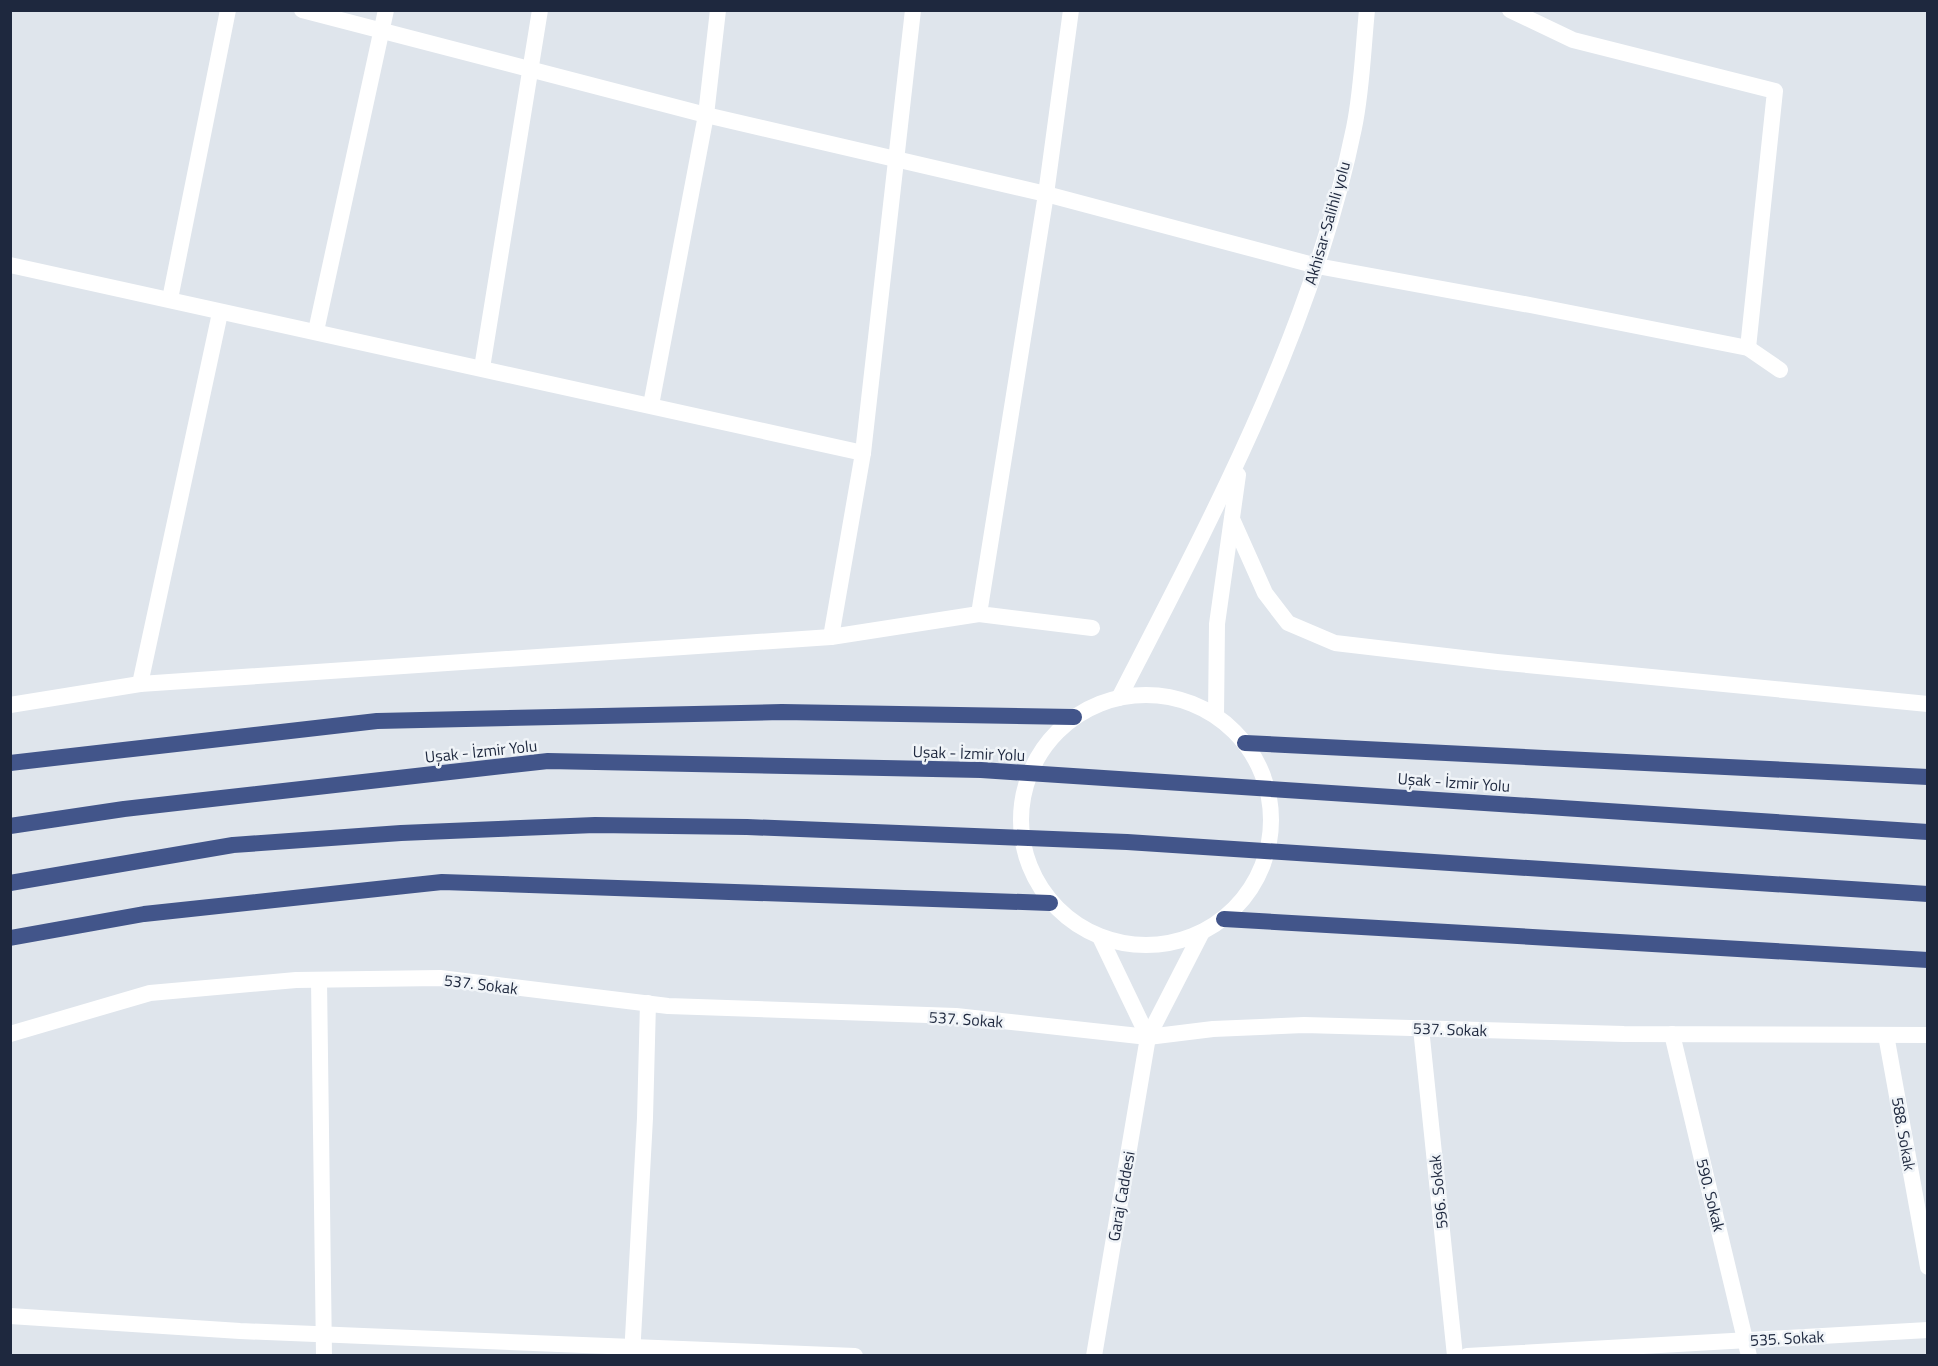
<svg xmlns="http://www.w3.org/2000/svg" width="1938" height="1366" font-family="'Titillium Web',sans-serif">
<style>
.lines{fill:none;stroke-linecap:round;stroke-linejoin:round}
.service{stroke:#fff;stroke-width:16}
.minor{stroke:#fff;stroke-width:16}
.tertiary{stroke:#fff;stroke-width:16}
.secondary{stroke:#fff;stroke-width:16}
.trunk{stroke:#42558a;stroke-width:16}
.labels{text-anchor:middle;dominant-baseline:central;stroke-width:5;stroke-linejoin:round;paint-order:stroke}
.street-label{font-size:16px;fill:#1e283e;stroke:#f0f4f8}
</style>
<rect width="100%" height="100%" fill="#dfe5ec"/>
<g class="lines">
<g class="service">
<polyline points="302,10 706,115 1046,194 1317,266"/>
<polyline points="1071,10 1046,194 979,614 1092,628"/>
<polyline points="10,265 863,453"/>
<polyline points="170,299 228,10"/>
<polyline points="316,331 386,10"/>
<polyline points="482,368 540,10"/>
<polyline points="651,405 706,115 718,10"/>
<polyline points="831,637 863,453 913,10"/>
<polyline points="140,684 220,313"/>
<polyline points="10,705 140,684 831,637 979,614"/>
</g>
<g class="minor">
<polyline points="1510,10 1573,40 1775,91 1748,348"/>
<polyline points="1317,266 1530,305 1748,348 1780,370"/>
<polyline points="1232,519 1265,593 1288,623 1335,643 1497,662 1928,704"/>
<polyline points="319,980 324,1356"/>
<polyline points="1421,1028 1455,1356"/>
<polyline points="10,1034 150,993 296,980 440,978 668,1006 956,1016 1148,1037 1213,1029 1304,1025 1624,1034 1928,1035"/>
<polyline points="1672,1034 1749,1356"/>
<polyline points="1886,1035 1928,1267"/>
<polyline points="10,1316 240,1331 855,1356"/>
<polyline points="632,1356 645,1118 648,1003"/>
</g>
<g class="tertiary">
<polyline points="1100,937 1148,1037"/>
<polyline points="1094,1356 1148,1037 1202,932"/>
<polyline points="1467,1356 1928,1330"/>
</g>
<g class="secondary">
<circle cx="1146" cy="820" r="125"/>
<path d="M 1119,698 C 1212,517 1313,329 1354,128 C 1362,90 1363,49 1367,10"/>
<polyline points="1216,716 1217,624 1238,475"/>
</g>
<g class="trunk">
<polyline points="1245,743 1928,777"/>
<polyline points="10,763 377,721 782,712 1074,717"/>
<polyline points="10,826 124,809 548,761 981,770 1928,832"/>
<polyline points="10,883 233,845 401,833 595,825 747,827 1127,842 1928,894"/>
<polyline points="1224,919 1928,960"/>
<polyline points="10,938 144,914 442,882 1050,903"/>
</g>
</g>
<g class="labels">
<g class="street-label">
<text transform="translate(1327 223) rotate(-74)">Akhisar-Salihli yolu</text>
<text transform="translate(481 751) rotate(-6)">Uşak - İzmir Yolu</text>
<text transform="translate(969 753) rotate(2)">Uşak - İzmir Yolu</text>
<text transform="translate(1454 782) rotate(4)">Uşak - İzmir Yolu</text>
<text transform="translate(481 984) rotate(7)">537. Sokak</text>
<text transform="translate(966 1019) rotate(4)">537. Sokak</text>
<text transform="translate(1450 1029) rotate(2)">537. Sokak</text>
<text transform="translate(1904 1134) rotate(80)">588. Sokak</text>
<text transform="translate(1438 1192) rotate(-96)">596. Sokak</text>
<text transform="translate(1711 1195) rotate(76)">590. Sokak</text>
<text transform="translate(1121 1196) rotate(-80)">Garaj Caddesi</text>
<text transform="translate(1787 1338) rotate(-3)">535. Sokak</text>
</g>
</g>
<rect width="1938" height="1366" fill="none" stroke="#1e283e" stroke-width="24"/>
</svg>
